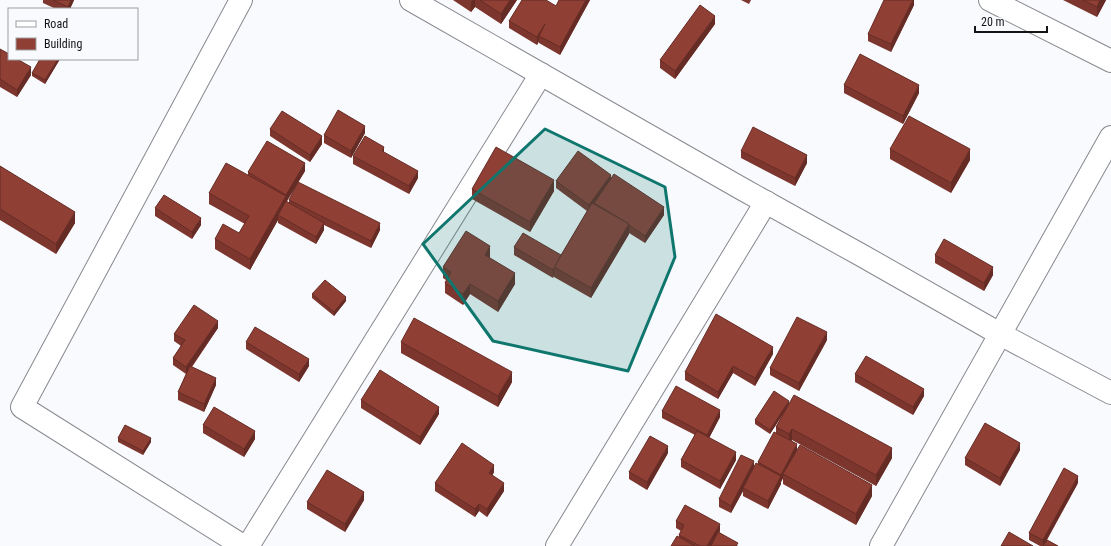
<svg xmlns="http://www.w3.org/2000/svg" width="1111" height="546" font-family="'Roboto Condensed',sans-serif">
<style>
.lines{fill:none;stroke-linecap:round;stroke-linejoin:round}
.minor-casing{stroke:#87898f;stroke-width:24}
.minor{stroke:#fff;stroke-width:22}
.wall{fill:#7c362e}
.shaded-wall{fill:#652c25}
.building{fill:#903f35;stroke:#652c25}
.marked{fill:#0f766e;fill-opacity:0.2;stroke:#0f766e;stroke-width:3;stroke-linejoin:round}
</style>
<rect width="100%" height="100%" fill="#f9fafe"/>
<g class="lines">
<g class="minor-casing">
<g id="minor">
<polyline points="241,0 22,407 243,546"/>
<polyline points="411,0 744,190 861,255 1000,334 1111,393"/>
<polyline points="990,0 1111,61"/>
<polyline points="248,546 541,74"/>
<polyline points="557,546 766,202"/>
<polyline points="881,546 1111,137"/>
</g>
</g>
<use href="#minor" class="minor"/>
</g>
<g class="wall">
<polygon points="43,0 74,0 70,9 56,9 43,3"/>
<polygon points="453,0 517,0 501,24 475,7 471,12"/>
<polygon points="590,0 560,55 539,43 539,41 537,45 509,28 509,21 556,6"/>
<polygon points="741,0 751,0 749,4"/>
<polygon points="914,0 914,5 891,52 868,41 868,34"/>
<polygon points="1063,0 1106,0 1097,17"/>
<polygon points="715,24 675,79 660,68 660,60"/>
<polygon points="0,49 31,75 17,97 0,87"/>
<polygon points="60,59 45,84 32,76 32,73"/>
<polygon points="844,85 919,93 903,124 844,93"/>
<polygon points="270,129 322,144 310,162 270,136"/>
<polygon points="365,133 351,158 324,143 324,135"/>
<polygon points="890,149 970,160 951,193 890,159"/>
<polygon points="741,151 807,163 795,186 741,158"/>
<polygon points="353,156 418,178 409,194 353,164"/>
<polygon points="0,166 75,223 56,254 0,220"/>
<polygon points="305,171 286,203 289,203 289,200 380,230 371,248 324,225 324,230 316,244 278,223 278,220 250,270 215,249 215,239 239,233 245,224 209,204 209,193 248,175 248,172"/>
<polygon points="611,178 664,215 645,243 629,233 629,234 591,298 554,277 554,275 553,278 514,255 514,247 561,255 587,211 556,188 556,181"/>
<polygon points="472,189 554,191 530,232 472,199"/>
<polygon points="155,208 201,225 192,239 155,216"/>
<polygon points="935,255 993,275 984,291 935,263"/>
<polygon points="490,257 489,258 515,284 498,312 470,294 463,305 445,293 445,283 446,280 443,278 443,267"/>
<polygon points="312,294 346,301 334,316 312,298"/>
<polygon points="218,328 192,367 216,385 204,412 178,400 178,392 186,374 173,365 173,358 181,346 174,341 174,334"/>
<polygon points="827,340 799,391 770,375 770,368"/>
<polygon points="246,342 309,366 299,382 246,349"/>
<polygon points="401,342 512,382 498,407 401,353"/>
<polygon points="773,354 755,386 733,373 718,399 685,380 685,372"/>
<polygon points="855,374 924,396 913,415 855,382"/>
<polygon points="361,400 439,414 420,445 361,408"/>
<polygon points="789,404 892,458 876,486 792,440 791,441 797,449 872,496 856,525 783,484 783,478 781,482 781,484 768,509 743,496 743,491 731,513 719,507 719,499 758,464 758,462 776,433 776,427 787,407 770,434 755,424 755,420"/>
<polygon points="662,411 720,417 709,438 736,460 720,489 681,467 681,460 695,435 662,418"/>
<polygon points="203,425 255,439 244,457 203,433"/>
<polygon points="118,438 151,442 143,455 118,442"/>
<polygon points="1020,450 1000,486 965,465 965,458"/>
<polygon points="668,453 647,490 629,479 629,472"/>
<polygon points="494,472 492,476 504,491 487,517 479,511 475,517 435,491 435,483"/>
<polygon points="1078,483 1047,540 1058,546 1040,546 1029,540 1029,533"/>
<polygon points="364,500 345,532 307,509 307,502"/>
<polygon points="676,521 720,531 719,532 738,546 671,546 679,537 679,535 681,531 676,528"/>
</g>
<g class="shaded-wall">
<polygon points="71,0 74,0 70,9 68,9 68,7"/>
<polygon points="473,0 475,0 475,7 471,12 471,2"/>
<polygon points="510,0 517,0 501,24 501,14"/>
<polygon points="586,0 590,0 560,55 560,47"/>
<polygon points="913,0 914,0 914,5 891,52 891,44"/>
<polygon points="1100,0 1106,0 1097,17 1097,7"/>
<polygon points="715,16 715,24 675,79 675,71"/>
<polygon points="545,24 539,36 539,41 537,45 537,37"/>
<polygon points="58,59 60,59 45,84 45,80"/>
<polygon points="31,67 31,75 17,97 17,90"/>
<polygon points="919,85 919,93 903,124 903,116"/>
<polygon points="365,126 365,133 351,158 351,151"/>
<polygon points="322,136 322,144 310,162 310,155"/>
<polygon points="384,147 384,154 382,151"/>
<polygon points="970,149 970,160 951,193 951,183"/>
<polygon points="807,155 807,163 795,186 795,178"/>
<polygon points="305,163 305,171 286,202 286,207 278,215 278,220 250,270 250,259 286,197 286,195"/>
<polygon points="418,171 418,178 409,194 409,186"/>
<polygon points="611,175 611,182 589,212 589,205"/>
<polygon points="554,180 554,191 530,232 530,222"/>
<polygon points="664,207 664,215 645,243 645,236"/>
<polygon points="75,212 75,223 56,254 56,244"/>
<polygon points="201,218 201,225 192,239 192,232"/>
<polygon points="324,223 324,230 316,244 316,237"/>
<polygon points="380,223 380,230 371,248 371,241"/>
<polygon points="629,224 629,234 591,298 591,288"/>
<polygon points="490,246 490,257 485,265 485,255"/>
<polygon points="554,267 554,275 553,278 553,270"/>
<polygon points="993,267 993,275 984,291 984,283"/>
<polygon points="515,273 515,284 498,312 498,301"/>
<polygon points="470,284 470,294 463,305 463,294"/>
<polygon points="346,297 346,301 334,316 334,312"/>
<polygon points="218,321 218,328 186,374 186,367"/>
<polygon points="827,332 827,340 799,391 799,383"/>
<polygon points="773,347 773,354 755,386 755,378"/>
<polygon points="309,359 309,366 299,382 299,374"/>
<polygon points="733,366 733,373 718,399 718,392"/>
<polygon points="512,372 512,382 498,407 498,396"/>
<polygon points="216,378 216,385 204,412 204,404"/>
<polygon points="924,389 924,396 913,415 913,407"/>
<polygon points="789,401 789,405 770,434 770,430"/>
<polygon points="439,407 439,414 420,445 420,437"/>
<polygon points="720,410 720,417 707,442 707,435"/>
<polygon points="792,429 792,440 789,444 789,434"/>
<polygon points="255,431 255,439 244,457 244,449"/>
<polygon points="151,438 151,442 143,455 143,451"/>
<polygon points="1020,443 1020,450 1000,486 1000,478"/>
<polygon points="797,444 797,452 783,474 783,478 781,482 781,484 768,509 768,501 781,476 781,475"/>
<polygon points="668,446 668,453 647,490 647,482"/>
<polygon points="892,448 892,458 876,486 876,475"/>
<polygon points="736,452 736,460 720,489 720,481"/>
<polygon points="754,461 754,468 743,488 743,491 731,513 731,506"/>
<polygon points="494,465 494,472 489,481 489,473"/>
<polygon points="1078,476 1078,483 1043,546 1043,540"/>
<polygon points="504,483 504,491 487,517 487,509"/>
<polygon points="872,485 872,496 856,525 856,514"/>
<polygon points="364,492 364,500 345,532 345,524"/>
<polygon points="479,504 479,511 475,517 475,509"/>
<polygon points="720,524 720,531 711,546 707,546"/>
</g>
<g class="building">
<polygon points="53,0 71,0 68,7"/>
<polygon points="480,0 510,0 501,14"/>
<polygon points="522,0 546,0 556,6 559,0 586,0 560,47 539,36 545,24 537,37 509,21"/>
<polygon points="884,0 913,0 891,44 868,34"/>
<polygon points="1083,0 1100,0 1097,7"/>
<polygon points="700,5 715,16 675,71 660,60"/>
<polygon points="0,49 9,54 9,59 17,59 31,67 17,90 0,79"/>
<polygon points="860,54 919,85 903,116 844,85"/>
<polygon points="40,59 58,59 45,80 32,73"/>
<polygon points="338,110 365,126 351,151 324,135"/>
<polygon points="282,111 322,136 310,155 270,129"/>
<polygon points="909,116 970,149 951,183 890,149"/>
<polygon points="753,127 807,155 795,178 741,151"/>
<polygon points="365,136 384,147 382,151 418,171 409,186 353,156"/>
<polygon points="267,141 305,163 286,195 248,172"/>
<polygon points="496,147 554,180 530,222 472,189"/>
<polygon points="578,151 611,175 589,205 556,181"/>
<polygon points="226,163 286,196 250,259 215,239 223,224 239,233 249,216 209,193"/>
<polygon points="0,166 75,212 56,244 0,209"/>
<polygon points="614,174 664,207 645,236 629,225 629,224 594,203"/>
<polygon points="298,182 380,223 371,241 289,200"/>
<polygon points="164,195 201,218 192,232 155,208"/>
<polygon points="286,201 324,223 316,237 278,215"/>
<polygon points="592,203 629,224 591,288 554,267"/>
<polygon points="466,231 490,246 485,255 515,273 498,301 470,284 463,294 445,283 451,272 443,267"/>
<polygon points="523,233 561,255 553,270 514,247"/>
<polygon points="944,239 993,267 984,283 935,255"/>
<polygon points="325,280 346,297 334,312 312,294"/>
<polygon points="194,305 218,321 186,367 173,358 185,340 174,334"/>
<polygon points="716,314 773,347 755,378 733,366 718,392 685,372"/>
<polygon points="797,317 827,332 799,383 770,368"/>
<polygon points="414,318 512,372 498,396 401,342"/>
<polygon points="255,327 309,359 299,374 246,342"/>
<polygon points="866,356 924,389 913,407 855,374"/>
<polygon points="190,366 216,378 204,404 178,392"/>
<polygon points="380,370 439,407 420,437 361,400"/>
<polygon points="676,386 720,410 707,435 662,411"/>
<polygon points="774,391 789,401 770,430 755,420"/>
<polygon points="794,395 892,448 876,475 792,429 789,434 776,427"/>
<polygon points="214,407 255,431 244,449 203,425"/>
<polygon points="985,423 1020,443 1000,478 965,458"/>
<polygon points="125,425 151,438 143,451 118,438"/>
<polygon points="697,431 736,452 720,481 681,460"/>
<polygon points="774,432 797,444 781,475 758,462"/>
<polygon points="650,436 668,446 647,482 629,472"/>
<polygon points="462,443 494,465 489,473 504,483 487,509 479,504 475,509 435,483"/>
<polygon points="800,445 872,485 856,514 783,474"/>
<polygon points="741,455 754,461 731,506 719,499"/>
<polygon points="756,463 781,476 768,501 743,488"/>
<polygon points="1064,468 1078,476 1043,540 1029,533"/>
<polygon points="327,470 364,492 345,524 307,502"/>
<polygon points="685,505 720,524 707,546 700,546 679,535 684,525 676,521"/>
<polygon points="718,532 738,543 736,546 711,546"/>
<polygon points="1009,532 1033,546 1001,546"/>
<polygon points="677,536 695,546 671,546"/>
<polygon points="1047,540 1058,546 1043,546"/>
</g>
<path class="marked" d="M 545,129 L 665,187 L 675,257 L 628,371 L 493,341 L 423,244 Z"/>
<rect x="8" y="8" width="130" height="52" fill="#f9fafe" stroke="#9d9ea1"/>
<rect x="16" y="21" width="20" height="6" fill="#ffffff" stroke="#9d9ea1"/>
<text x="44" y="28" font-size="12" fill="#131416">Road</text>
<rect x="16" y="38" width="20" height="12" fill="#903f35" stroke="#9d9ea1"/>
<text x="44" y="48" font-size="12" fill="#131416">Building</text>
<path d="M975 26v6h72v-6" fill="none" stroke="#131416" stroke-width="2"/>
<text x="981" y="26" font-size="12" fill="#131416" stroke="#f9fafe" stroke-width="3" paint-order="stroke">20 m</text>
</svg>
